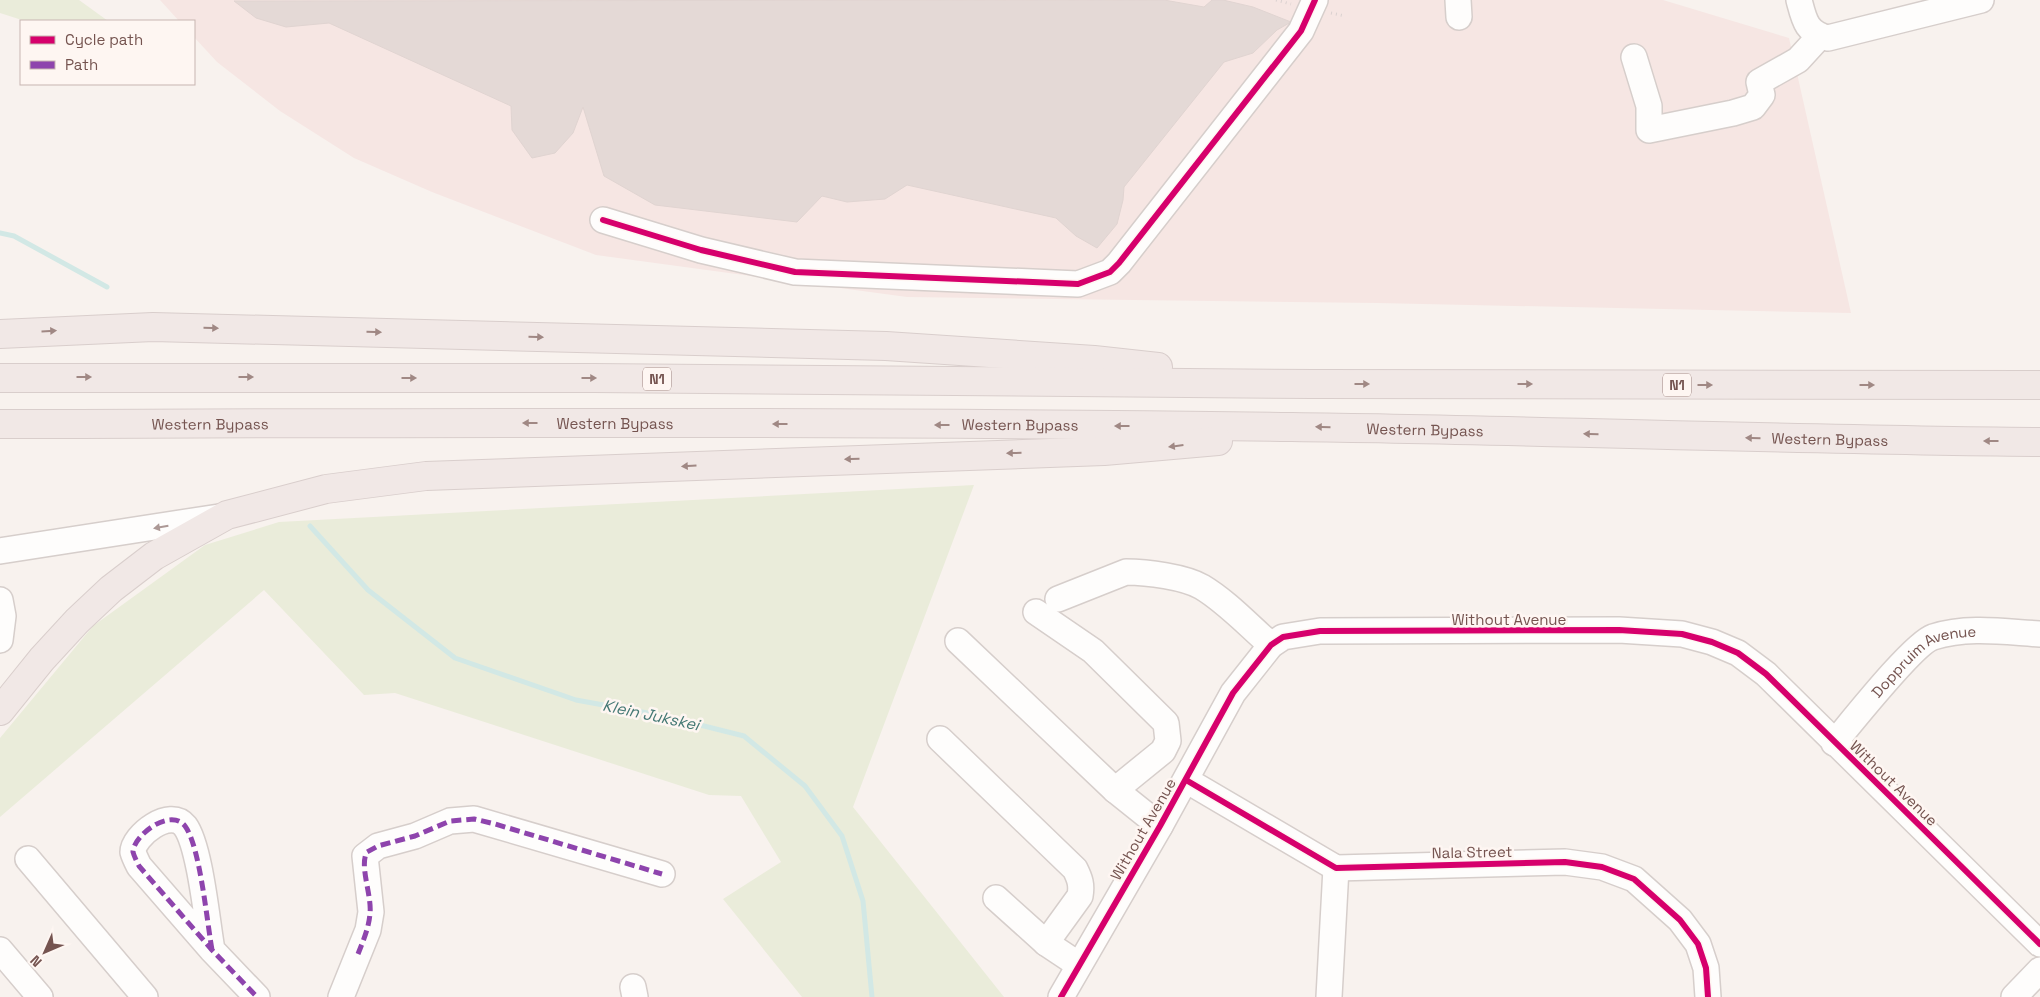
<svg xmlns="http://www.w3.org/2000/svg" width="2040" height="997" font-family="'Space Grotesk',sans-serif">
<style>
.commercial{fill:#f6e6e3}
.green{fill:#eaecda}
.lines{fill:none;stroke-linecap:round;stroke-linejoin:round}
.stream{stroke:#d2e8e5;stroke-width:5}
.building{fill:#e4d9d6;stroke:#e0d4d1}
.minor-casing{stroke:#d6cecb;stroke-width:28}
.highway-casing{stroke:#d9cecc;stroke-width:30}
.path{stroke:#dad1d0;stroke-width:3;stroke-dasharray:1 4;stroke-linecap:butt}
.minor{stroke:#fefdfc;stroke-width:25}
.highway{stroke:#f1e8e6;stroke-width:28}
.quiet{stroke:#8e44ad;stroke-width:5;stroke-dasharray:10 5;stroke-linecap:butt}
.cycleway-casing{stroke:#fef6f2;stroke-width:9}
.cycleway{stroke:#d6006c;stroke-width:6}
.oneway{fill:#a08884}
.oneway2{fill:#ac9895}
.labels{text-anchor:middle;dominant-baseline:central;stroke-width:5;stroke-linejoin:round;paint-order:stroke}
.shield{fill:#fef6f2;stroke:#9e8581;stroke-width:1}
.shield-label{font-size:14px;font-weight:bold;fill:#755450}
.street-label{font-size:15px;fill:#755450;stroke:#fef6f2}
.water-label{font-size:16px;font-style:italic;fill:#447874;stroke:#fef6f2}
</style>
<rect width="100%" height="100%" fill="#f8f2ee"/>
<polygon class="commercial" points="160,0 1663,0 1789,38 1851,313 1377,303 907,297 596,255 432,192 354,158 280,111 217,62 194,37 194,21 179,21"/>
<g class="green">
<polygon points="0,0 79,0 108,21 25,21 0,13"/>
<polygon points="974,485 853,807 1004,997 802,997 723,899 781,862 741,796 709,795 395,693 364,695 264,590 0,817 0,738 93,626 205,545 279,522"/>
</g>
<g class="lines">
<g class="stream">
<polyline points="0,233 14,236 107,287"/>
<polyline points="310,526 368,590 455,658 576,700 664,716 744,736 805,786 842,836 863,901 872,997"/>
</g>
</g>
<polygon class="building" points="1164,0 1204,7 1212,0 1223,0 1253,7 1291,22 1277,30 1253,53 1224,62 1124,187 1123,200 1117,224 1097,248 1076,236 1056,218 907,185 885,199 847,202 822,196 797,222 655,205 604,176 583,107 573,133 555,153 532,158 512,130 511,106 329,23 286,27 256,18 234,1"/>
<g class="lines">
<g class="minor-casing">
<g id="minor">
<polyline points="1458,0 1459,17"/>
<path d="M 1799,0 C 1804,19 1806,33 1828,38 L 1981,0"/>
<polyline points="1634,57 1649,106 1649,130 1733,113 1753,107 1762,95 1759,82 1798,60 1820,36"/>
<polyline points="603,220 701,250 795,272 1078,284 1110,272 1119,263 1301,31 1315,0"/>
<polyline points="0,551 219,517"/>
<path d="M 1058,599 L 1126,572 C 1147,572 1185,577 1202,587 C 1227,602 1249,626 1271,645"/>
<polyline points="0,600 3,616 0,640"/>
<polyline points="1036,612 1093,651 1166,723 1168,741 1163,751 1115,790"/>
<polyline points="958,641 1115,790 1160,826"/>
<path d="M 940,739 L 1075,869 C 1080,879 1082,885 1080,896 L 1046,943 L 1079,965"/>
<path id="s1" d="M 1834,743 C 1851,723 1913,644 1933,637 C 1968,626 2005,632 2040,634"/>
<polyline points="1186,780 1336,868 1565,862 1602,867 1634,879 1680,920 1698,944 1706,968 1708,997"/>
<polyline points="28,859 145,997"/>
<polyline points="996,898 1046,943"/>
<polyline points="0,950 40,997"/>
<path d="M 212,950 C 207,922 200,846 185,826 C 170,807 133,836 133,852 C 134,856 137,862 139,866 L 212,950 L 257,997"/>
<polyline points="633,987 635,997"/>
<polyline points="341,997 368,930 371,912 365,856 378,846 415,836 450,821 474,819 662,874"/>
<polyline points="1061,997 1160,826 1233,693 1271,645 1283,637 1320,631 1619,630 1682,634 1712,642 1738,653 1766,674 2040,944"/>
<polyline points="1329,997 1336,868"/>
<polyline points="2014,997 2040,970"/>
</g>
</g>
<g class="highway-casing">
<g id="highway">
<polyline points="0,334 153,327 886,346 1094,360 1158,367"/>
<polyline points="0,378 594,378 1313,384 2040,385"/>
<path id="s2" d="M 0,424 C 431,423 861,421 1292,427 C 1541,430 1790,440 2040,442"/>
<polyline points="0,711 42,659 77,621 111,589 154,556 227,515 326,489 426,476 1104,451 1218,441"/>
</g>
</g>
<g class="path">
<polyline points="1276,0 1291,4"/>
<polyline points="1331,13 1345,16"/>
</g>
<use href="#minor" class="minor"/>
<use href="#highway" class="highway"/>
<g class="quiet">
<path d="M 212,950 C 207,922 200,846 185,826 C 170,807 133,836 133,852 C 134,856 137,862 139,866 L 212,950 L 257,997"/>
<path d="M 358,954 C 363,941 369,928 370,913 C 372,896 359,865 367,852 L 378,846 L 415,836 L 450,821 L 474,819 L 495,824 L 662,874"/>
</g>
<g class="cycleway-casing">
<g id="cycleway">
<polyline points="603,220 701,250 795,272 1078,284 1110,272 1119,263 1301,31 1315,0"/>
<polyline points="1186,780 1336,868 1565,862 1602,867 1634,879 1680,920 1698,944 1706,968 1708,997"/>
<polyline points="1061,997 1160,826 1233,693 1271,645 1283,637 1320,631 1619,630 1682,634 1712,642 1738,653 1766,674 2040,944"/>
</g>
</g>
<use href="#cycleway" class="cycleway"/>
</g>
<defs><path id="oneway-solid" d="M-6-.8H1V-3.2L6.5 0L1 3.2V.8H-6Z" transform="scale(1.25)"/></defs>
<g class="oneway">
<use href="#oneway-solid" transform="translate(211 328) rotate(1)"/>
<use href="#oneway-solid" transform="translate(49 331) rotate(-3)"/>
<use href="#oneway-solid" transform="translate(374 332) rotate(1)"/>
<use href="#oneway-solid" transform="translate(536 337) rotate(2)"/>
<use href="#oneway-solid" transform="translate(84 377)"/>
<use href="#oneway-solid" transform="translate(246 377)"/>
<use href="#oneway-solid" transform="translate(409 378)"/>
<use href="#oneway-solid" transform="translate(589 378)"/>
<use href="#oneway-solid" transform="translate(1362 384)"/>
<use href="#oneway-solid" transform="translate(1525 384)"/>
<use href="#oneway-solid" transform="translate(1705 385)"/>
<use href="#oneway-solid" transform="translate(1867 385)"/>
<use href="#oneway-solid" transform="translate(530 423) rotate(180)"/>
<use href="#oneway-solid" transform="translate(780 424) rotate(-180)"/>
<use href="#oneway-solid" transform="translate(942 425) rotate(-180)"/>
<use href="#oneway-solid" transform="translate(1122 426) rotate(-180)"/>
<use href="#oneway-solid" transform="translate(1323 427) rotate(-179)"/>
<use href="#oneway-solid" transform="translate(1591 434) rotate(-179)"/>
<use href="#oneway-solid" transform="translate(1753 438) rotate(-179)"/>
<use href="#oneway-solid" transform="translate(1991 441) rotate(-180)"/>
<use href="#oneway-solid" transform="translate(1176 446) rotate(173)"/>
<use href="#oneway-solid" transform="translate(1014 453) rotate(179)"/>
<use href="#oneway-solid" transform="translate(852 459) rotate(178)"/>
<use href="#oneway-solid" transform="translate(689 466) rotate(177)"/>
</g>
<use class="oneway2" href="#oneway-solid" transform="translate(161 527) rotate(170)"/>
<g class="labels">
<g class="shield">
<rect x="643" y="367.5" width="28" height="23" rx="4"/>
<rect x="1663" y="373.5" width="28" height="23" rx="4"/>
</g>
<g class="shield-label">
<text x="657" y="379">N1</text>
<text x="1677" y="385">N1</text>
</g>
<g class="street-label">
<text stroke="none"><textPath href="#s2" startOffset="615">Western Bypass</textPath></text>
<text stroke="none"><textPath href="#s2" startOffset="210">Western Bypass</textPath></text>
<text stroke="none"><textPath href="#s2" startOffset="1020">Western Bypass</textPath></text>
<text stroke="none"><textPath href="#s2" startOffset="1425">Western Bypass</textPath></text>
<text stroke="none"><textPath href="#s2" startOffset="1830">Western Bypass</textPath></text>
<text x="1509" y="619">Without Avenue</text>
<text stroke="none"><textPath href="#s1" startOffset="126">Doppruim Avenue</textPath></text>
<text transform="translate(1894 783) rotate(44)">Without Avenue</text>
<text transform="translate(1143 829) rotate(-60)">Without Avenue</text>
<text transform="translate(1472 852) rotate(-1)">Nala Street</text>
</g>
<g class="water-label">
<text transform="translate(651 715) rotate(12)">Klein Jukskei</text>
</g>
</g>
<rect x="20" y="20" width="175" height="65" fill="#fef6f2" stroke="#c7b5b1"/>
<rect x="30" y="36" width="25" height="8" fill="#d6006c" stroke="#c7b5b1"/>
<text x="65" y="45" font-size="15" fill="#755450">Cycle path</text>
<rect x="30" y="61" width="25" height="8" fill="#8e44ad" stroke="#c7b5b1"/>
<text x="65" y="70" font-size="15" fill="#755450">Path</text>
<g transform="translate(45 952) rotate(225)" stroke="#fef6f2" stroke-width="4" paint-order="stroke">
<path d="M0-4L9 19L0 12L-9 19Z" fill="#755450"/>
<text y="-8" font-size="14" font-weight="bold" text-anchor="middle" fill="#755450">N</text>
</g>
</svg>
